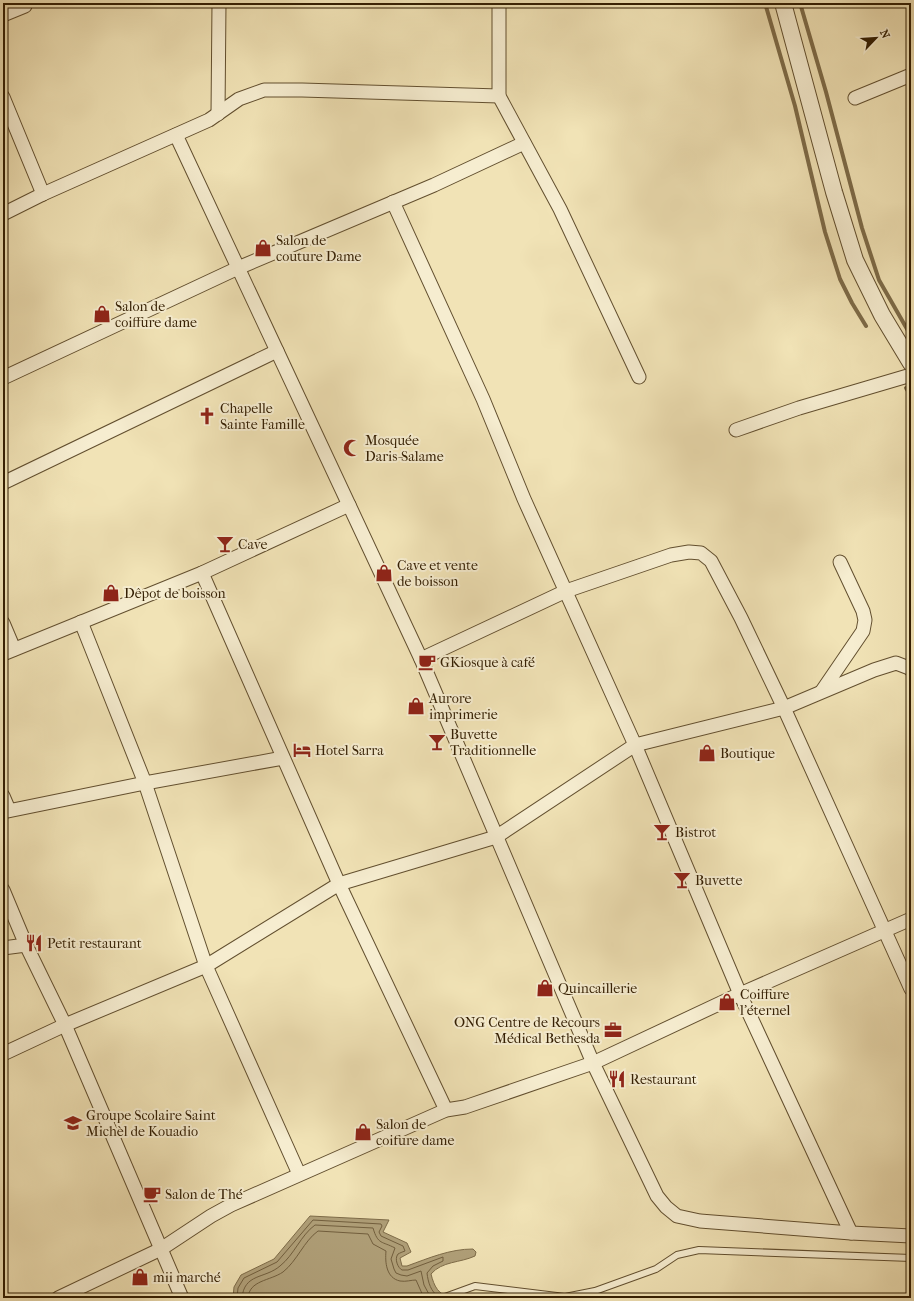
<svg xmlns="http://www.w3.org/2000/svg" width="914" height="1301" font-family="'IM FELL French Canon',serif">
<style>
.water{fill:#b0a079;stroke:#7e6c49}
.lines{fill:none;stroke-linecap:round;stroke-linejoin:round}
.shore{stroke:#725f3e;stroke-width:1}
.stream{stroke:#7e6c49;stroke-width:4}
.service-casing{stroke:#624f2f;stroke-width:8}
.minor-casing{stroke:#624f2f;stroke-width:15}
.tertiary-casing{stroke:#624f2f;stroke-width:18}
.service{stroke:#f6edd0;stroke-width:6}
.minor{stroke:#f6edd0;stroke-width:13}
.tertiary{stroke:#f6edd0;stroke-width:16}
.labels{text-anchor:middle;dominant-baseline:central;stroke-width:4;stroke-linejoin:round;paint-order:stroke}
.poi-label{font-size:14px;fill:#331e02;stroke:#f6edd0;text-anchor:start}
</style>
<rect width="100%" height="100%" fill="#f1e3b6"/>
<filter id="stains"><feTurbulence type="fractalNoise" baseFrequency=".005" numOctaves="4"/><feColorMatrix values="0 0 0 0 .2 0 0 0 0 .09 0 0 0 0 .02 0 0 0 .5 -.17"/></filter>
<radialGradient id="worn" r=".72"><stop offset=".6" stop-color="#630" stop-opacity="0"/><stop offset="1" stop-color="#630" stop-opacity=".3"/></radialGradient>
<path class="water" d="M 310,1216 L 389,1220 L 383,1232 L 407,1243 L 411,1252 L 400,1258 L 402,1266 L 407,1266 C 429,1258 450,1249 473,1249 L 476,1252 L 475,1256 C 460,1263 442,1261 431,1274 C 434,1286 438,1295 452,1298 L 233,1298 L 234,1287 L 241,1275 L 274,1259 Z"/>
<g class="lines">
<g class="shore">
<path d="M 237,1298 L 238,1288 L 244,1278 L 277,1262 L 313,1220 L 381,1224 L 382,1226 L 379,1232 L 381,1236 L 403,1246 L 405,1251 C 402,1252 400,1253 398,1254 C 394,1259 398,1268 402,1270 L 408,1270 L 443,1257 L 443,1261 L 433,1266 L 427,1273 C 428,1282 431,1292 438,1296"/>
<path d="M 242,1298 C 244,1273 265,1279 280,1266 C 294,1255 301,1235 315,1225 L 373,1228 C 378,1245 382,1241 395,1248 L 391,1259 L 394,1269 L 396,1273 L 401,1275 L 407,1276 L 421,1271 L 424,1285 L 431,1298"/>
<path d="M 248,1298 C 249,1280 270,1281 283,1272 C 297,1261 304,1241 318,1231 L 368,1234 L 373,1244 L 386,1251 C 385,1262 386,1278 400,1281 C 406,1282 411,1280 416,1280 L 424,1298"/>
</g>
<g class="stream">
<polyline points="765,3 795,106 825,232 840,279 852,303 866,326"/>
<polyline points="800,3 826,92 862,228 879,280 911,336"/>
<polyline points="906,388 911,396"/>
</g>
<g class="service-casing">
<polyline id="service" points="442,1298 475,1286 565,1297 595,1291 656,1269 677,1255 699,1250 911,1258"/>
</g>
<g class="minor-casing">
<g id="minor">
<polyline points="499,3 499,96 560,209 639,377"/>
<polyline points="3,15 25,6"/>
<polyline points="3,97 43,194"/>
<polyline points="855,98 911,75"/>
<polyline points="218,114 219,3"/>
<polyline points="176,135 421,659 593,1063 657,1196 666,1207 677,1216 700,1221 851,1233 911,1236"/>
<polyline points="393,202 483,399 524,499 635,745 740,994 851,1233"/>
<polyline points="3,214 43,194 209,120 239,99 264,90 302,90 499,96"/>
<polyline points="3,378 238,268 434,185 524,143"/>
<polyline points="736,430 799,408 911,375"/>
<polyline points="3,483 277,351"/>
<polyline points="202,573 339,884 446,1110"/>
<polyline points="81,622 145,783 206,966 299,1174"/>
<polyline points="3,623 14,649"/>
<polyline points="3,654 202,573 349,505"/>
<polyline points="421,659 566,591 671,555 689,552 701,553 711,561 741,618 784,708 911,989"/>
<polyline points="822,691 863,631 865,620 863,611 840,562"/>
<polyline points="3,796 9,810"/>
<polyline points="3,812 145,783 283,758"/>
<polyline points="3,890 26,945 65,1025 182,1298"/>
<polyline points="3,948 26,945"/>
<polyline points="3,1054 65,1025 206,966 339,884 496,837 635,745 784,708 874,670 896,663 909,668 911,670"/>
<polyline points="58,1298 161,1249 211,1216 231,1205 446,1110 465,1107 593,1063 740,994 911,919"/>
</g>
</g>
<g class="tertiary-casing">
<polyline id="tertiary" points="783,3 834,192 855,260 882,315 911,363"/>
</g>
<use href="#service" class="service"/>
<use href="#minor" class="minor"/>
<use href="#tertiary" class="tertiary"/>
</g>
<defs>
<g id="shop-bare" transform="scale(1.38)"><path d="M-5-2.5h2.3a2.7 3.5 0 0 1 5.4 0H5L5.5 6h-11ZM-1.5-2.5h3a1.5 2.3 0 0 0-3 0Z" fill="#8f2418" stroke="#f6edd0" stroke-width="2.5" paint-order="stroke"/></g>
<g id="church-bare" transform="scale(1.38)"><path d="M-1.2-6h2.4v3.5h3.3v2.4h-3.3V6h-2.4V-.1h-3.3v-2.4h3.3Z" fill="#8f2418" stroke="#f6edd0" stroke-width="2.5" paint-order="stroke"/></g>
<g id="mosque-bare" transform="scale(1.38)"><path d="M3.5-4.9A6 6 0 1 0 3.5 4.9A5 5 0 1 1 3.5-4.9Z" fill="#8f2418" stroke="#f6edd0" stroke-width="2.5" paint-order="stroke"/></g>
<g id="bar-bare" transform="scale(1.38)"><path d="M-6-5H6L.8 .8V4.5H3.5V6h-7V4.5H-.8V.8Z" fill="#8f2418" stroke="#f6edd0" stroke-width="2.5" paint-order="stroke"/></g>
<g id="cafe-bare" transform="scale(1.38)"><path d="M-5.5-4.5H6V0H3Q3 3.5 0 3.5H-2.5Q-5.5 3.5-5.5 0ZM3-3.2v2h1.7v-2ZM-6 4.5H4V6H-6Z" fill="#8f2418" stroke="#f6edd0" stroke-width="2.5" paint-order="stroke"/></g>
<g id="hotel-bare" transform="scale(1.38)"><path d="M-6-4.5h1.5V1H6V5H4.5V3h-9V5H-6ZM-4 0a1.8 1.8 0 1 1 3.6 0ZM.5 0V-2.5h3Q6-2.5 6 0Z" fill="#8f2418" stroke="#f6edd0" stroke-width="2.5" paint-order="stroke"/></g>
<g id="restaurant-bare" transform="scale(1.38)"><path d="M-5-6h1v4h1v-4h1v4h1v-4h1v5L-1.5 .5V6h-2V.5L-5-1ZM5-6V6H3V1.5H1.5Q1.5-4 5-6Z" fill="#8f2418" stroke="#f6edd0" stroke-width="2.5" paint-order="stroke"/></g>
<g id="office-bare" transform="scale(1.38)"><path d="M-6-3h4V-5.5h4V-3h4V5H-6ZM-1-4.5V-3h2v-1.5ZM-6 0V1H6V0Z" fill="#8f2418" stroke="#f6edd0" stroke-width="2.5" paint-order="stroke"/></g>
<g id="school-bare" transform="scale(1.38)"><path d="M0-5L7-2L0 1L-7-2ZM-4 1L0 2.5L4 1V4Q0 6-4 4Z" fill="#8f2418" stroke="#f6edd0" stroke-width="2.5" paint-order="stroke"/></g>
</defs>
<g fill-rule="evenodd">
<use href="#shop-bare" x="263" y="248"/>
<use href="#shop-bare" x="102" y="314"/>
<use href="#church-bare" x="207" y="416"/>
<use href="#mosque-bare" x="352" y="448"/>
<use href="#bar-bare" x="225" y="544"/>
<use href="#shop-bare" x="384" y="573"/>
<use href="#shop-bare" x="111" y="593"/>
<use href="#cafe-bare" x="427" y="662"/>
<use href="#shop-bare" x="416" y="706"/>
<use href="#bar-bare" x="437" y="742"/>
<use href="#hotel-bare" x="302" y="750"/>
<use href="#shop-bare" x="707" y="753"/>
<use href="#bar-bare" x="662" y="832"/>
<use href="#bar-bare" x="682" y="880"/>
<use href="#restaurant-bare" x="34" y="943"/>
<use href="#shop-bare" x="545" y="988"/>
<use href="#shop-bare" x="727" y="1002"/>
<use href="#office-bare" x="613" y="1030"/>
<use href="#restaurant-bare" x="617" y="1079"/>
<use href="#school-bare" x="73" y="1123"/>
<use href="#shop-bare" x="363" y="1132"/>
<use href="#cafe-bare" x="152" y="1194"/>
<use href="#shop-bare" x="140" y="1277"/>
</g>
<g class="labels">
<g class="poi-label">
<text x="276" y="240">Salon de<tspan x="276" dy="16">couture Dame</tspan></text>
<text x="115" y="306">Salon de<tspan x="115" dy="16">coiffure dame</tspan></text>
<text x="220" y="408">Chapelle<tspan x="220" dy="16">Sainte Famille</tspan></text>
<text x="365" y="440">Mosquée<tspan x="365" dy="16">Daris-Salame</tspan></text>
<text x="238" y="544">Cave</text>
<text x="397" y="565">Cave et vente<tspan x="397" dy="16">de boisson</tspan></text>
<text x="124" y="593">Dêpot de boisson</text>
<text x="440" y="662">GKiosque à café</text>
<text x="429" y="698">Aurore<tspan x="429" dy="16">imprimerie</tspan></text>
<text x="450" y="734">Buvette<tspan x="450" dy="16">Traditionnelle</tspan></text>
<text x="315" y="750">Hotel Sarra</text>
<text x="720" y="753">Boutique</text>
<text x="675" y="832">Bistrot</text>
<text x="695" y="880">Buvette</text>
<text x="47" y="943">Petit restaurant</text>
<text x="558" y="988">Quincaillerie</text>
<text x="740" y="994">Coiffure<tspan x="740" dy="16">l'éternel</tspan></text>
<text x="600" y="1022" text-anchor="end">ONG Centre de Recours<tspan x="600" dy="16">Médical Bethesda</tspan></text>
<text x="630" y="1079">Restaurant</text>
<text x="86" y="1115">Groupe Scolaire Saint<tspan x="86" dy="16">Michèl de Kouadio</tspan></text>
<text x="376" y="1124">Salon de<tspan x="376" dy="16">coifure dame</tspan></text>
<text x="165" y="1194">Salon de Thé</text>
<text x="153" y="1277">mii marché</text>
</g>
</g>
<rect width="914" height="1301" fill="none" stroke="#f1e3b6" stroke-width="16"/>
<rect x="4" y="4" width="906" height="1293" fill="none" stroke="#331e02" stroke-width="2"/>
<rect x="8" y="8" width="898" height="1285" fill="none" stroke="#331e02"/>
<g transform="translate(876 38) rotate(65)" stroke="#f6edd0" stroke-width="3" paint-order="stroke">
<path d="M0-3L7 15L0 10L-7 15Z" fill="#331e02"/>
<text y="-6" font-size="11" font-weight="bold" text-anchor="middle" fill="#331e02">N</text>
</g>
<rect width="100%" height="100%" filter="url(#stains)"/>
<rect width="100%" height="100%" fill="url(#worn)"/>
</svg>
